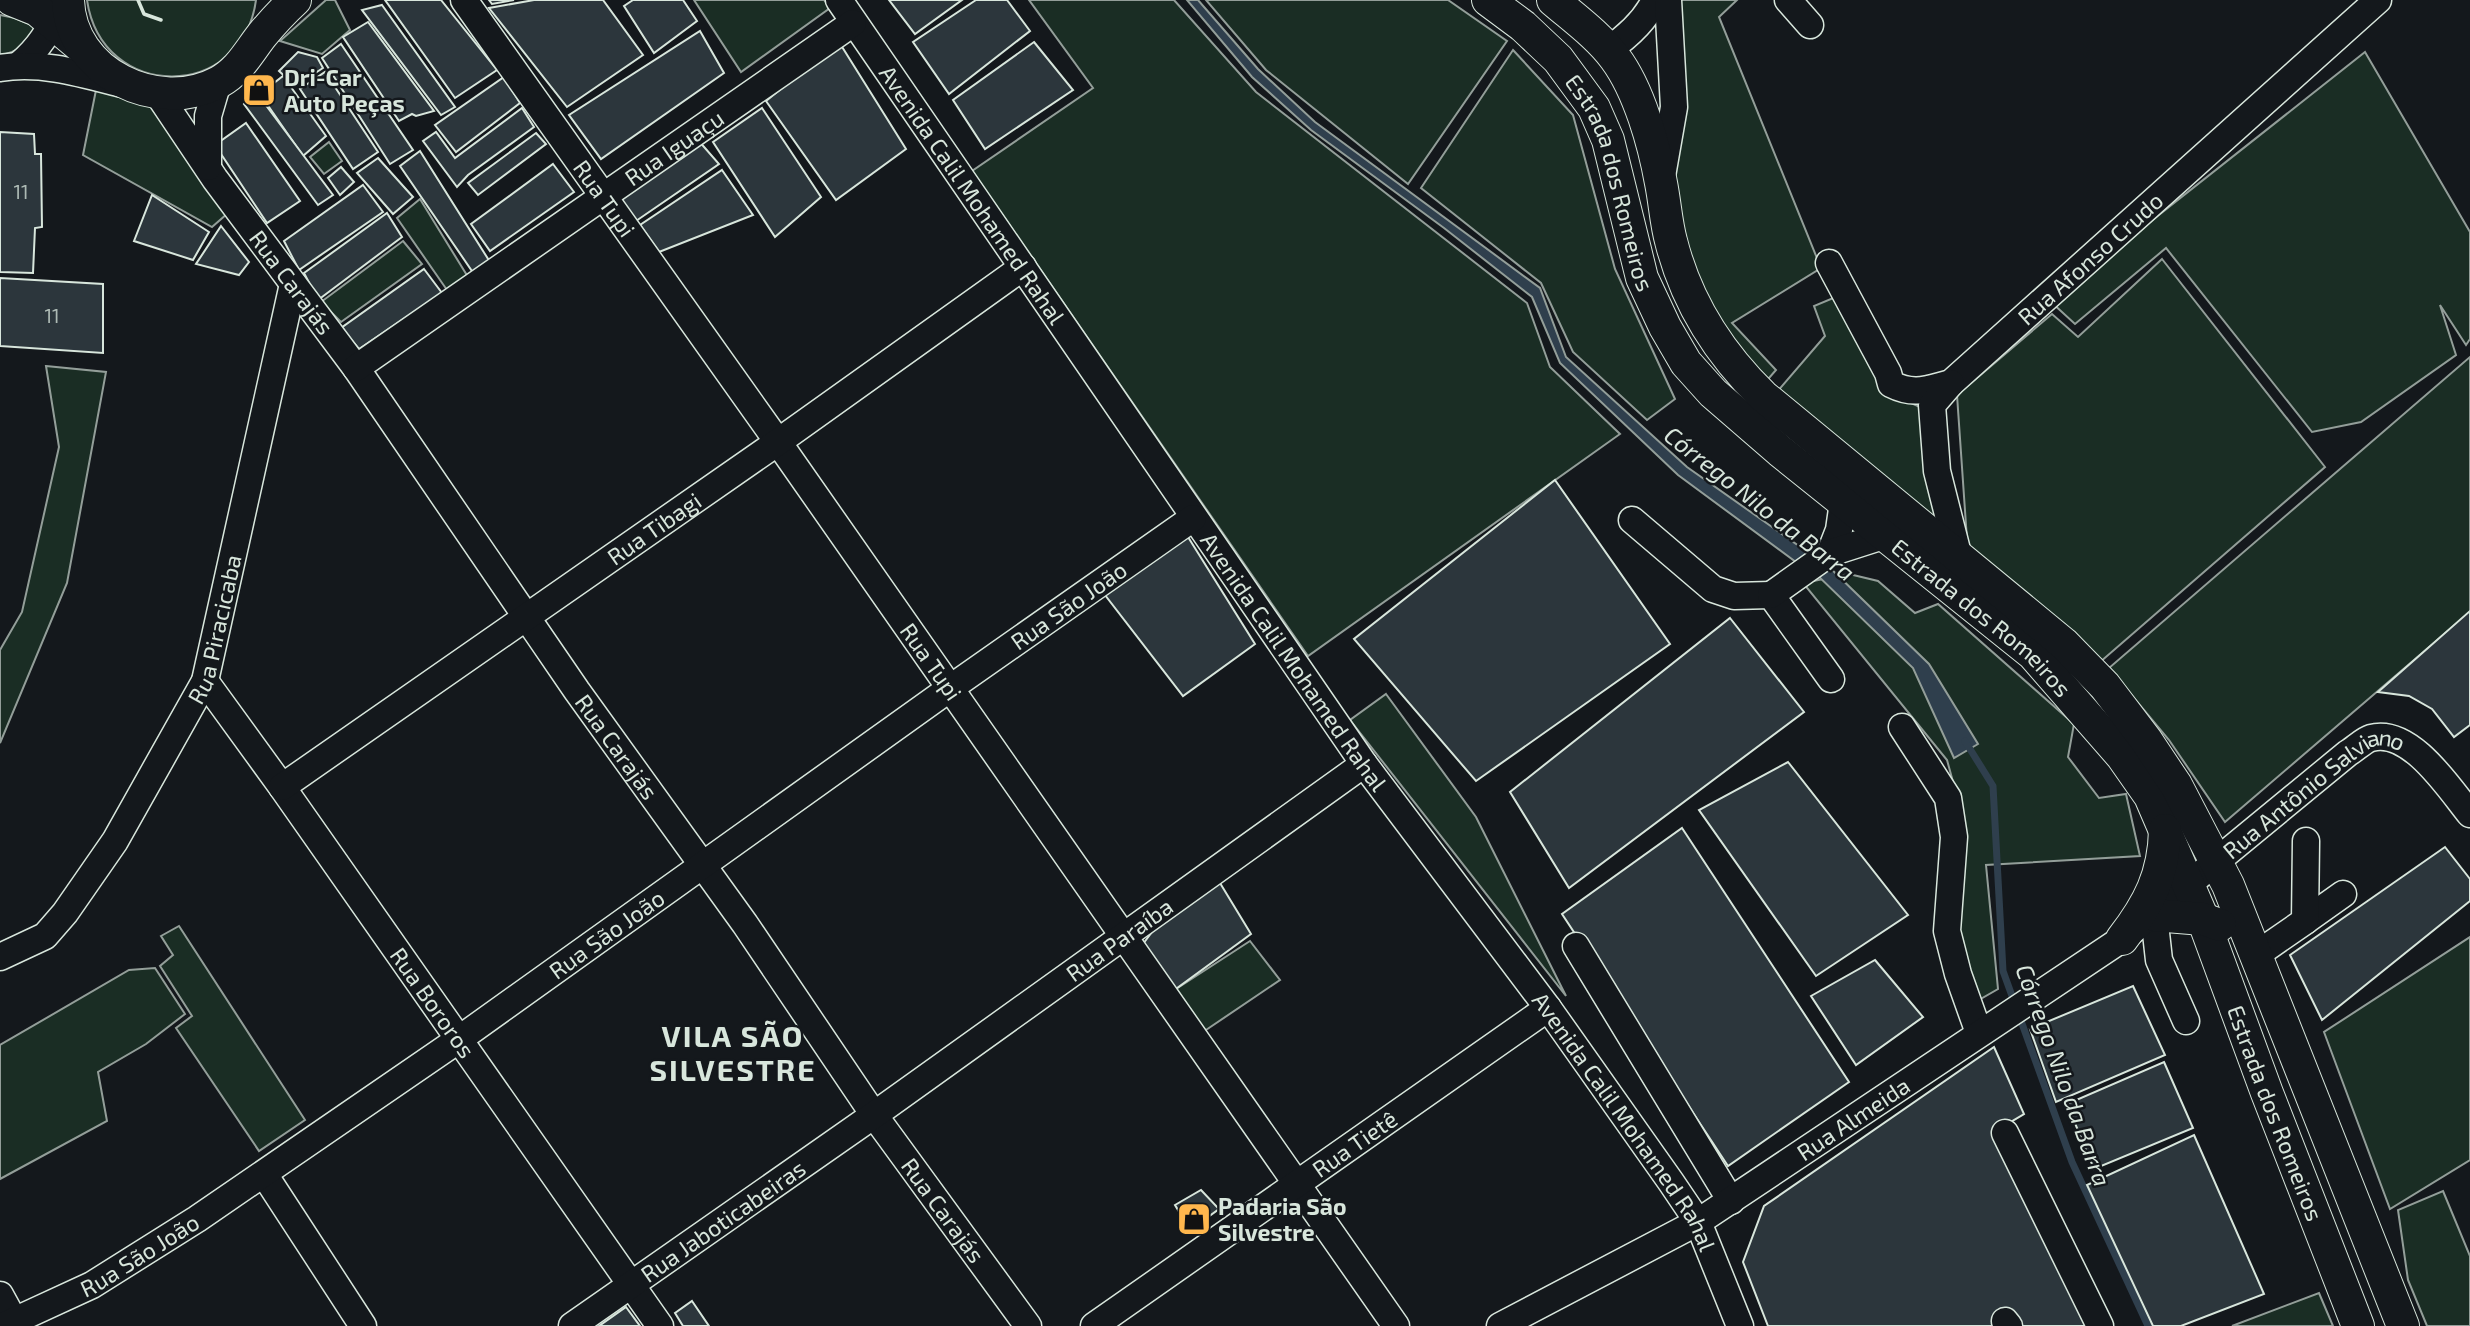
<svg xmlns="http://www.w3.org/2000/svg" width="2470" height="1326" font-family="'Exo 2',sans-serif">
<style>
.green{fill:#1a2d24;stroke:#939e99;stroke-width:2}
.water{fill:#2f3f4d;stroke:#939e99;stroke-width:2}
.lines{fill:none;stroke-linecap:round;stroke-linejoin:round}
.stream{stroke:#2f3f4d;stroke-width:7}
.building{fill:#2c363c;stroke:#d8e6dc;stroke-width:2}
.minor-casing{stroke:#d8e6dc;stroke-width:29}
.major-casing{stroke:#d8e6dc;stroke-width:34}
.minor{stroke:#14181c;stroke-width:26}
.major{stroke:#14181c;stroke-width:32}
.wall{stroke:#d8e6dc;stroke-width:3.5}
.labels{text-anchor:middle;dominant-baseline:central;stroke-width:5;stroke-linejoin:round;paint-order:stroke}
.number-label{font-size:19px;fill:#adbab4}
.poi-label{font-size:23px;font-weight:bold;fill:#d8e6dc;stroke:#14181c;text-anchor:start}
.street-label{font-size:23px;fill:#d8e6dc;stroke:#14181c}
.water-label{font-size:24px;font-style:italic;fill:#d8e6dc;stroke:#14181c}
.district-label{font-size:30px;font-weight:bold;letter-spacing:2px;fill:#d8e6dc;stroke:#14181c}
</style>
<rect width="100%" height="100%" fill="#14181c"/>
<g class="green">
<path d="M 87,0 L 256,0 C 242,102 102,102 87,0 Z"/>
<polygon points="326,0 335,0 350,30 322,54 280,41"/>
<polygon points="694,0 824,0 830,8 741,72"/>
<polygon points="1029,0 1174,0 1256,92 1527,303 1550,367 1620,434 1308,656 972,171 1093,88"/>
<polygon points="1206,0 1448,0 1507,41 1408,184 1266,70"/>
<polygon points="1676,0 1737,0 1719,17 1821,268 1732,323 1776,370 1763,385 1695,292 1668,178"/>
<path d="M 0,15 L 15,18 L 36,27 C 27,44 19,52 0,55 Z"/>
<polygon points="1513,50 1573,115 1615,269 1675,399 1647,420 1573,352 1541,283 1421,188"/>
<polygon points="2365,52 2470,232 2470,339 2466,345 2440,305 2456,355 2361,422 2312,432 2166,248 2075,324 2050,301"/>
<polygon points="96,90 159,104 228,213 212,227 83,155"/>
<polygon points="329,142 342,161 324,174 310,157"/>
<polygon points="420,199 468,277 447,290 397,218"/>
<polygon points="403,241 422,264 341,322 321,302"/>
<polygon points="2162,259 2325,467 2099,663 1968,554 1957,395 2052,314 2078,337"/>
<polygon points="1838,296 1879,375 1879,388 1922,408 1943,534 1777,392 1825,336 1814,306"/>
<polygon points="2470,357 2470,612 2225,822 2169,740 2109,668"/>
<polygon points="46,366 106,372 67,583 0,743 0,650 22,612 59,447"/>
<polygon points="1849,574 1878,581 1915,613 1938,604 2074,724 2068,757 2099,798 2126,794 2140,856 1986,865 1998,989 1977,1001 1954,935 1958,800 1947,760 1803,583"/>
<polygon points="1386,694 1476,817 1566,996 1350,720"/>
<polygon points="179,926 305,1120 259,1151 176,1028 192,1016 160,966 173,955 161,936"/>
<polygon points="2470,937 2470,1160 2390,1209 2324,1032"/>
<polygon points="1250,941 1280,980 1203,1032 1173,991"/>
<polygon points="155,968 185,1014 146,1044 98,1072 107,1121 0,1179 0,1045 129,970"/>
<polygon points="2443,1191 2470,1256 2470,1326 2427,1326 2408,1280 2398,1210"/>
<polygon points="2319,1293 2333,1326 2232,1326"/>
</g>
<g class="water">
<polygon points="1187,0 1198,0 1258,69 1315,122 1540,288 1566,357 1687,467 1816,558 1804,568 1678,475 1560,363 1532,297 1444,228 1311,130 1252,77"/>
<polygon points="1826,564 1929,664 1978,744 1954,758 1913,668 1814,572"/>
</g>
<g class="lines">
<polyline class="stream" points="1965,741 1993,786 2003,971 2072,1162 2148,1326"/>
</g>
<g class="building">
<polygon points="385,0 441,0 497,70 455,98"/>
<polygon points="489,0 514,0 492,4"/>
<polygon points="534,0 603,0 643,55 567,107 489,8"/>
<polygon points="633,0 683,0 697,21 654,53 624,6"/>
<polygon points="889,0 962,0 915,34"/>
<polygon points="976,0 1007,0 1030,31 949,94 913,42"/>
<polygon points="382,5 455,107 441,115 362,10"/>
<polygon points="368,22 434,111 416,116 412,114 399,121 343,37"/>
<polygon points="700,31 724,73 601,159 569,115"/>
<polygon points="839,42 906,149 836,200 766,101"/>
<polygon points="1034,42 1073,90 985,149 953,100"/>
<polygon points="341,44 413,150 390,164 322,58"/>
<polygon points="298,52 317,57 323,68 295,86 279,71"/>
<polygon points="325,72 378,152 353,169 300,89"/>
<polygon points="283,76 326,136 303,156 260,94"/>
<polygon points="504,77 520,103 456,152 435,125"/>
<polygon points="256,92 333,195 318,205 244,104"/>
<polygon points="522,108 534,127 468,175 457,187 423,141 436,132 455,158"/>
<polygon points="762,108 821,197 775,237 713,142"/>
<polygon points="246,123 300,201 267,223 215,145"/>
<polygon points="0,132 34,134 35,154 41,154 42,227 35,228 33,273 0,272"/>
<polygon points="536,133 546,144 478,195 468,183"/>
<polygon points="698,140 719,164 636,221 617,196"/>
<polygon points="420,151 490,262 474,274 400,166"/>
<polygon points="378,158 413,197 393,214 357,173"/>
<polygon points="553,164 574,192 490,251 471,224"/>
<polygon points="341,167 354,182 340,195 328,178"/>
<polygon points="722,170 753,215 659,252 640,225"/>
<polygon points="363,185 383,212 299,270 284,241"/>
<polygon points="152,195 209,232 193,260 134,241"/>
<polygon points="387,213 402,237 318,300 304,273"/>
<polygon points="221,226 249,262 239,275 196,264"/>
<polygon points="424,269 442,293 359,349 341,328"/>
<polygon points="0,278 103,284 103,353 0,346"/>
<polygon points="1555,480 1670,644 1476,781 1354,639"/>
<polygon points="1188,537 1255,644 1183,696 1105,595"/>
<polygon points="2470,611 2470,725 2454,737 2432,709 2409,696 2378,692"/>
<polygon points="1730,618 1804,712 1569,888 1510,792"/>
<polygon points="1788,762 1908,915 1816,976 1699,810"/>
<polygon points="1682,828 1849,1082 1728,1166 1562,914"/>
<polygon points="2445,847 2470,879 2470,901 2322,1020 2290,955"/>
<polygon points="1220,883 1251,934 1173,991 1143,944 1158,924"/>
<polygon points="1875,960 1923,1017 1856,1065 1811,996"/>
<polygon points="2133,986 2165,1055 2056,1102 2030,1029"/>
<polygon points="1994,1047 2024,1114 1994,1132 2089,1326 1768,1326 1743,1262 1764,1206"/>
<polygon points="2164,1062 2193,1128 2094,1169 2067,1104"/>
<polygon points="2194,1135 2264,1294 2181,1326 2153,1326 2087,1185"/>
<polygon points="1201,1190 1219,1209 1190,1230 1175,1205"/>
<polygon points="692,1301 709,1326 683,1326 675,1313"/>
<polygon points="626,1307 640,1326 599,1326"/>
</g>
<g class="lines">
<g class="minor-casing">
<g id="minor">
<path id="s1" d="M 464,0 L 778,442 L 1396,1326"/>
<path id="s2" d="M 839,0 L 1364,764 L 1548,1008 L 1671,1182 L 1698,1222 L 1740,1326"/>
<polyline points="1788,0 1810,25"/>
<path d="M 1608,50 C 1627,37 1645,21 1655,0"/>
<path d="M 19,65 C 39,48 50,31 59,7"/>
<path d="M 0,68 C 41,61 83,74 122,84"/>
<path id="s3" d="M 158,94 L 215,179 L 356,368 L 577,691 L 745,924 L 874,1115 L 1028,1326"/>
<polyline points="208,167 208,116 218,82"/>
<polyline points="1662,176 1674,107 1668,0"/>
<path id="s4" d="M 1829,263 L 1888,373 L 1891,384 C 1915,396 1927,389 1951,383 L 2378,0"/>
<path id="s5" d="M 356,368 L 853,23"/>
<polyline points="1951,383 1932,405 1937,471 1959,558"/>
<polyline points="1632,520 1713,589 1734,596 1771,595 1831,679"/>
<polyline points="1830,553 1839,530 1843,502"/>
<polyline points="1771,595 1830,553 1886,535"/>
<path id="s6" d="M 205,681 L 282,787 L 660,1326"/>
<polyline points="1902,727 1948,798 1954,837 1947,931 1958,974 1979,1033"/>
<path id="s7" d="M 282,787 L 778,442 L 1023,267"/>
<polyline points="2154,915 2159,960 2186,1021"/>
<polyline points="2305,921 2343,894"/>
<polyline points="1576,946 1731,1201"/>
<polyline points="2256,955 2305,921 2306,841"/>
<path id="s8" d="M 0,957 L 45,936 L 65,913 L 115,841 L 205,681 L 293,284"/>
<polyline points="2005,1133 2100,1326"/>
<polyline points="264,1174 363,1326"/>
<polyline points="0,1295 17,1326"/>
<polyline points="2005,1321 2009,1326"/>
<path id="s9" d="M 3,1326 L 92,1285 L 197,1219 L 458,1040 L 949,689 L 1193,518"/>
<path id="s10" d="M 572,1326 L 874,1115 L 1364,764"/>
<path id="s11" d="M 1094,1326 L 1548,1008"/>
<path id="s12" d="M 1500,1326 L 1698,1222 L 2122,939 L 2348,753 C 2355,749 2364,740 2371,738 C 2410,727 2449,788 2470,814"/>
</g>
</g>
<g class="major-casing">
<g id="major">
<polyline points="12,0 37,10 80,46"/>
<path d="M 68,0 C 70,73 158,115 219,82 C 239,71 248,53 262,35 C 272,23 283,11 295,0"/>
<path id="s13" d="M 1488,0 L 1523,26 L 1558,59 L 1594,108 L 1608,140 L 1642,278 L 1665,327 L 1686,363 L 1713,393 L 1780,451 L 2033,654 L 2122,756 L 2150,796 L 2203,919 L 2267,1093 L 2358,1326"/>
<path d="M 1553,0 C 1574,18 1599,36 1615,58 C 1639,90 1654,144 1661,183 C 1665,203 1666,223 1671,241 C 1686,301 1719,353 1763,396 L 2063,643 L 2105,686 L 2146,740 L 2176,785 L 2228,885 L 2403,1326"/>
<polyline points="2154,915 2203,919 2220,925"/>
<path d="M 2122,939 C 2149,904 2164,875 2165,830"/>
</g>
</g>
<use href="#minor" class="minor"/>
<use href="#major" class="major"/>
<polyline class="wall" points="138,0 144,14 161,20"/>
</g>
<defs>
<g id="shop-square" transform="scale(1.75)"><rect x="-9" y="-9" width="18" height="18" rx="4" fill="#ffb74d" stroke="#14181c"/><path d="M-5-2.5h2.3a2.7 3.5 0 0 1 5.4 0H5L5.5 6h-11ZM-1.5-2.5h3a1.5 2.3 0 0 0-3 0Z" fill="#111"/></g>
</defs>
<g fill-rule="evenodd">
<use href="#shop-square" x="259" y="90"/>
<use href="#shop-square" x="1194" y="1219"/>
</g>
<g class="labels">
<g class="number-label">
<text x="21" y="191">11</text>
<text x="52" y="315">11</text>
</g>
<g class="poi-label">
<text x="284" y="77">Dri-Car<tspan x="284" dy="26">Auto Peças</tspan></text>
<text x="1218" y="1206">Padaria São<tspan x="1218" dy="26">Silvestre</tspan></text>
</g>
<g class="street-label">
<text stroke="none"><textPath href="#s5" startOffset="387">Rua Iguaçu</textPath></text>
<text stroke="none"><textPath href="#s13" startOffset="228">Estrada dos Romeiros</textPath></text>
<text stroke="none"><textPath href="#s2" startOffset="236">Avenida Calil Mohamed Rahal</textPath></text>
<text stroke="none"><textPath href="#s1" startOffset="243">Rua Tupi</textPath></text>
<text stroke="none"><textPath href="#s4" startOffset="385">Rua Afonso Crudo</textPath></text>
<text stroke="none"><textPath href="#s3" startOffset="231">Rua Carajás</textPath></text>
<text stroke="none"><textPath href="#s7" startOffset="453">Rua Tibagi</textPath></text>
<text stroke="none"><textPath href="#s9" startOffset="1288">Rua São João</textPath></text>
<text stroke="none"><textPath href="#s13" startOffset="816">Estrada dos Romeiros</textPath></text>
<text stroke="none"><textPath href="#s8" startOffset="404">Rua Piracicaba</textPath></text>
<text stroke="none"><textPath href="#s1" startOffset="810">Rua Tupi</textPath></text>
<text stroke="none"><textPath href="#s2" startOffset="803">Avenida Calil Mohamed Rahal</textPath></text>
<text stroke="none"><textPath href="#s3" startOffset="798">Rua Carajás</textPath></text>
<text stroke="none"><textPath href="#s12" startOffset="978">Rua Antônio Salviano</textPath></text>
<text stroke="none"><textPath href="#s9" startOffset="721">Rua São João</textPath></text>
<text stroke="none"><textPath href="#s10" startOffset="670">Rua Paraíba</textPath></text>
<text stroke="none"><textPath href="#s6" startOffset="394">Rua Bororos</textPath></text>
<text stroke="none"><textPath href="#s13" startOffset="1404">Estrada dos Romeiros</textPath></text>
<text stroke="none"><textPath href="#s12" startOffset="410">Rua Almeida</textPath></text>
<text stroke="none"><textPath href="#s2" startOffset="1370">Avenida Calil Mohamed Rahal</textPath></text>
<text stroke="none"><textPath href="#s11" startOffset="318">Rua Tietê</textPath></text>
<text stroke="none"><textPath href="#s3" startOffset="1365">Rua Carajás</textPath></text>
<text stroke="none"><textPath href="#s10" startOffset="184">Rua Jaboticabeiras</textPath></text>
<text stroke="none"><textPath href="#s9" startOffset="154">Rua São João</textPath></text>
</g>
<g class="water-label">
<text transform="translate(1760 503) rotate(38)">Córrego Nilo da Barra</text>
<text transform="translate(2064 1075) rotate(70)">Córrego Nilo da Barra</text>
</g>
<g class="district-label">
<text x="733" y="1035">VILA SÃO<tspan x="733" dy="34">SILVESTRE</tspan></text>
</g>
</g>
</svg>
